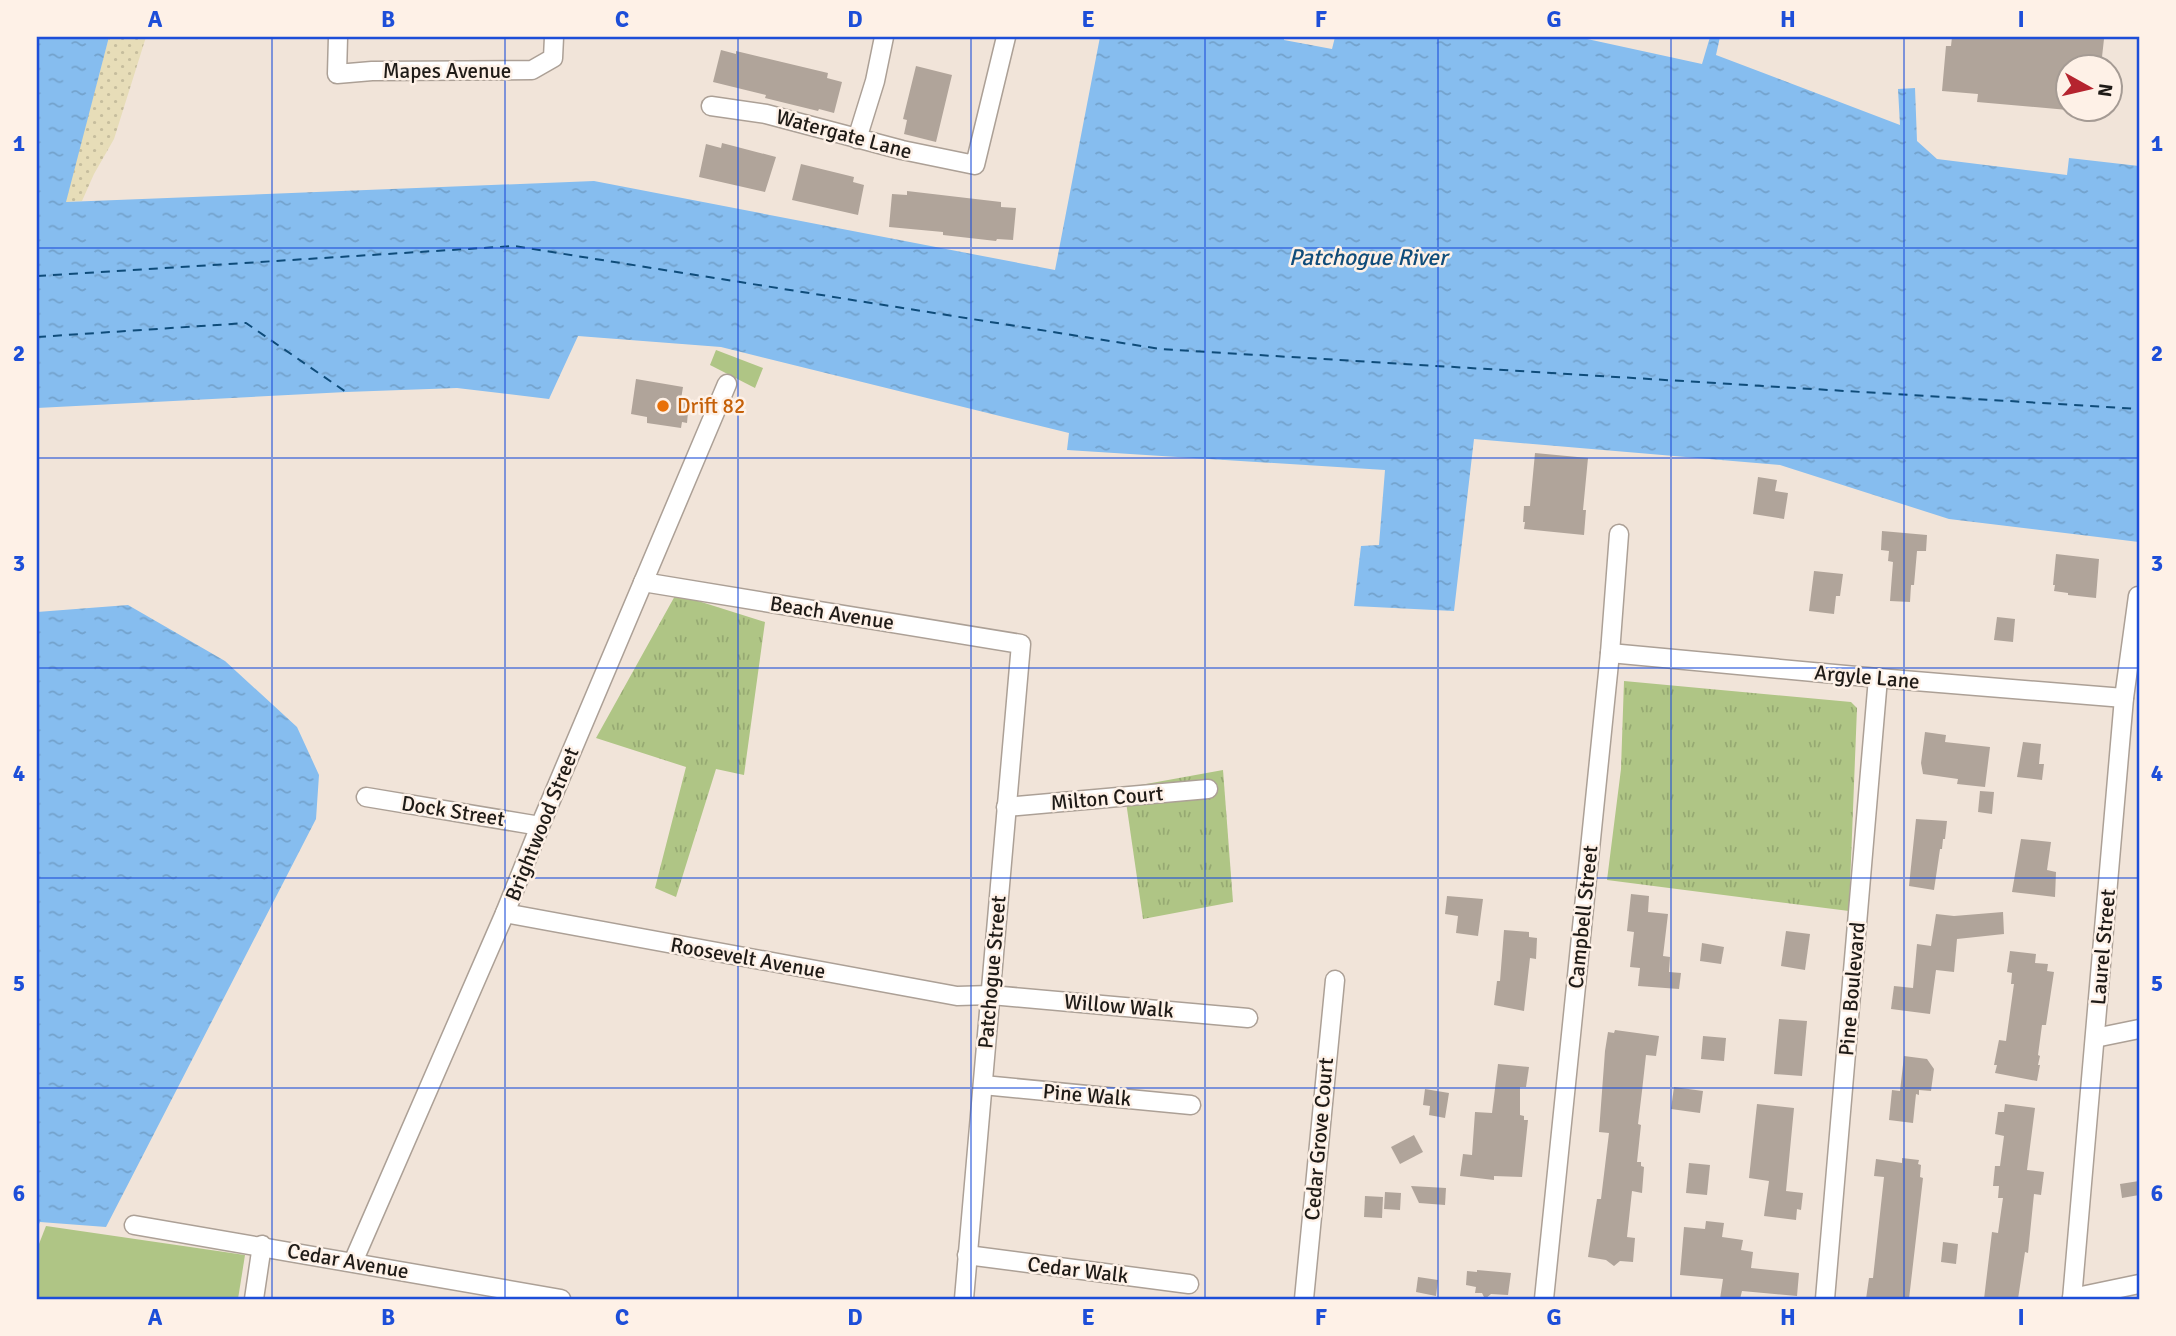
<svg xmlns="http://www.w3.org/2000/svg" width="2176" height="1336" font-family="Signika,sans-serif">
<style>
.grass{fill:url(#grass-tufts)}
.sand{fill:url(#sand-dots)}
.park{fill:#afc585}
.water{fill:url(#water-ripples)}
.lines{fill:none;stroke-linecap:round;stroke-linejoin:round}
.ferry{stroke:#0f4c7a;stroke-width:2;stroke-dasharray:9 7;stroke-linecap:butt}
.building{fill:#b0a49a}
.minor-casing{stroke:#aca096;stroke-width:21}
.minor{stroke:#fff;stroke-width:18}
.grid{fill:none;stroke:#1d4ed8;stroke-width:2;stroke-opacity:0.55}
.food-dot{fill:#e8710a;stroke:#fef1e7;stroke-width:2.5}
.labels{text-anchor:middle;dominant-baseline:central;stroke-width:5;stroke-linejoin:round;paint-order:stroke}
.street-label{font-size:21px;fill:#1f1b17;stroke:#fef1e7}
.food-label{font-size:21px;fill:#c56008;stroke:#fef1e7;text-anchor:start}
.water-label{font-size:23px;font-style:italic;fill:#0f4c7a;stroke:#fef1e7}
.neatline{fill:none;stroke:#1d4ed8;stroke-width:2.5}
.grid-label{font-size:23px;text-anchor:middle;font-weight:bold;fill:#1d4ed8}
</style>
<defs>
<pattern id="grass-tufts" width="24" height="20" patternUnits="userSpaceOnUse" patternTransform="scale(1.75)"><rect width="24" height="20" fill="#afc585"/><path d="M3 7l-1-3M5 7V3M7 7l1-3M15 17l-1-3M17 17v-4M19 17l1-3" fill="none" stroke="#96a972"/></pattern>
<pattern id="sand-dots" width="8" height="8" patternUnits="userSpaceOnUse" patternTransform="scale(1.75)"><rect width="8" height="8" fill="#e7ddb8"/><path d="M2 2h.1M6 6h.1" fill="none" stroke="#c6bd9d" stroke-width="1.8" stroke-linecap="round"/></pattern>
<pattern id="water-ripples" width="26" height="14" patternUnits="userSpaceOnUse" patternTransform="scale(1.75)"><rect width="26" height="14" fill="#86bdef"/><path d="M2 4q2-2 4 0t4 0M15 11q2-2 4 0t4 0" fill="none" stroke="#73a2cc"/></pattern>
</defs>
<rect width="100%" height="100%" fill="#f1e4d9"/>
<g class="grass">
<polygon points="676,594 765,622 744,775 716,769 676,897 655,888 686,767 596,738"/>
<polygon points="1624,681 1851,702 1857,708 1849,911 1607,880 1621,769"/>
<polygon points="1223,770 1233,902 1143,919 1124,788"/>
</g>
<polygon class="sand" points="109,37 146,37 114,139 94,174 82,201 65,202"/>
<g class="park">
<polygon points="716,350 763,368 755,388 710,365"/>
<polygon points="46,1226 245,1255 238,1299 37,1299 37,1249"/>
</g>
<g class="water">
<polygon points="37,37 109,37 66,202 594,181 1055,270 1100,37 1284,37 1284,40 1332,49 1335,37 1578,37 1702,64 1710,37 1720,37 1716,55 1900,125 1898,89 1915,88 1917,141 1937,159 2067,175 2069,158 2139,166 2139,542 1949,519 1780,465 1474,439 1454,611 1354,606 1361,546 1379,545 1385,470 1067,450 1069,433 721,347 578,336 549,399 457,388 346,392 37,408"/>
<polygon points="128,605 225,661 297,727 319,775 316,819 106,1227 40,1222 37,1228 37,612"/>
</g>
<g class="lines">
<g class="ferry">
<polyline points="37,276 514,246 1160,349 2139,409"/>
<polyline points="37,337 246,323 346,392"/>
</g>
</g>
<g class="building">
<polygon points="1952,37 2086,37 2104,39 2101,66 2068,66 2068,110 1977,102 1978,94 1942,91 1946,46 1951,46"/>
<polygon points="721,50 736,54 736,51 828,73 827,78 842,82 834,113 819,109 818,111 765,98 766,95 713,82"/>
<polygon points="916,66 952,75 936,142 904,134 907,120 903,119"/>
<polygon points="722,143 776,157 765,192 699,177 706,144 721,148"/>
<polygon points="801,164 854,177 853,182 864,185 858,215 792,200"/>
<polygon points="907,191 1001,202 1001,207 1016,208 1013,240 997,239 996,241 943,235 943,232 889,227 892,194 907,195"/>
<polygon points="636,379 683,387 681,399 689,401 687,423 682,422 681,428 647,423 647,417 631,414"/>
<polygon points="1535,453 1588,458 1583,510 1586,510 1584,535 1524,529 1525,522 1523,522 1524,506 1530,506"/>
<polygon points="1758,477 1777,480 1775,491 1788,493 1784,519 1753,514"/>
<polygon points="1882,531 1927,535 1926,551 1917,551 1914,585 1911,585 1910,602 1890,601 1893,562 1888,561 1889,551 1881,550"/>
<polygon points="2056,554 2099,559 2096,598 2068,595 2068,593 2054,591 2055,585 2053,585"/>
<polygon points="1814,571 1843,574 1840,596 1836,596 1834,614 1809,611"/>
<polygon points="1997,617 2015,619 2013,642 1994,640"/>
<polygon points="1925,732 1946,735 1945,742 1990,747 1985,787 1957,784 1958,779 1923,774 1921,763"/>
<polygon points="2023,742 2041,744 2039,764 2044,764 2042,780 2017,777"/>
<polygon points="1980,791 1994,792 1992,814 1978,812"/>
<polygon points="1916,819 1947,821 1945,839 1943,839 1942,849 1940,849 1934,890 1909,886"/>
<polygon points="2021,839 2051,842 2047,870 2056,872 2055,897 2012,892"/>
<polygon points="1631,894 1649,896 1648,912 1668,914 1663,956 1670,957 1669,972 1681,973 1679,989 1638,986 1640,968 1630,967 1634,932 1627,931"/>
<polygon points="1447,896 1483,899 1478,936 1456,933 1458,916 1445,914"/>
<polygon points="2003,912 2004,934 1957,939 1954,972 1936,970 1930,1014 1891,1009 1894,986 1913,988 1917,944 1931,946 1936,914 1954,916"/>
<polygon points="1504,930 1529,932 1529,937 1537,938 1536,959 1530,958 1524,1011 1494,1005 1497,981 1500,981"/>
<polygon points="1786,931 1810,934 1805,970 1781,966"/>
<polygon points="1702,943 1724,947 1721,964 1700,961"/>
<polygon points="2010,951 2036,954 2035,963 2048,964 2047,971 2054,972 2046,1025 2042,1025 2038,1055 2040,1056 2038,1065 2040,1065 2037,1081 1995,1073 1997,1065 1994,1065 1999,1040 2006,1041 2014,984 2011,984 2012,973 2007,972"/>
<polygon points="1779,1019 1807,1021 1802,1076 1774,1074"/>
<polygon points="1615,1030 1659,1036 1656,1056 1646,1055 1642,1091 1638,1124 1641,1125 1637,1162 1641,1162 1641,1166 1644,1167 1642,1193 1632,1191 1627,1237 1635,1238 1633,1262 1620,1261 1614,1266 1606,1260 1588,1257 1597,1199 1601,1199 1609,1133 1599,1132 1605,1051 1608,1032 1614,1033"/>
<polygon points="1703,1036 1726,1038 1724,1061 1701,1059"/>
<polygon points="1904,1056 1927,1059 1934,1069 1931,1091 1919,1090 1919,1095 1916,1094 1913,1123 1889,1120 1892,1090 1900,1091"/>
<polygon points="1498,1064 1529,1067 1526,1087 1520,1087 1520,1115 1524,1116 1524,1120 1528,1120 1522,1177 1494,1176 1494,1180 1460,1176 1463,1154 1472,1155 1475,1112 1492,1113"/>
<polygon points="1674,1087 1703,1091 1700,1113 1671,1109"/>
<polygon points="1425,1089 1449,1093 1445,1118 1429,1115 1430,1106 1423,1105"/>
<polygon points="1757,1104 1794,1108 1786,1191 1803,1193 1801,1210 1797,1209 1796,1220 1764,1216 1769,1181 1749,1178"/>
<polygon points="2005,1104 2035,1108 2027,1170 2044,1172 2041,1195 2034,1194 2028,1253 2025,1252 2018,1299 1984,1299 1992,1232 1998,1233 2003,1198 1998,1198 1999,1186 1993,1186 1995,1166 2000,1166 2004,1136 1995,1134 1998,1112 2004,1112"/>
<polygon points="1414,1135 1423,1152 1400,1164 1391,1147"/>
<polygon points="1902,1158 1919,1160 1918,1164 1921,1165 1920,1177 1923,1178 1909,1299 1866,1299 1869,1278 1873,1278 1884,1177 1874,1176 1876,1159 1902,1163"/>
<polygon points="1689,1163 1710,1165 1707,1195 1686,1193"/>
<polygon points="2139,1181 2139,1195 2122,1198 2120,1184"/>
<polygon points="1411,1186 1446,1188 1445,1205 1419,1203"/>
<polygon points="1385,1192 1401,1193 1400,1210 1384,1209"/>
<polygon points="1365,1196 1383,1197 1382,1218 1364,1217"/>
<polygon points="1706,1221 1724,1223 1722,1237 1743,1240 1741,1250 1753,1252 1751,1268 1799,1273 1797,1296 1742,1291 1740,1299 1720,1299 1723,1279 1680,1275 1684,1227 1705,1229"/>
<polygon points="1943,1242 1958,1244 1956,1264 1941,1262"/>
<polygon points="1477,1270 1511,1273 1508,1295 1491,1294 1485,1299 1482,1293 1475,1293 1476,1287 1466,1285 1467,1271 1477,1272"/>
<polygon points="1418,1277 1438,1280 1436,1296 1416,1292"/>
</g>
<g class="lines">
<g class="minor-casing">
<g id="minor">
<polyline points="338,37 337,74 372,71 532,70 553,58 554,37"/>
<polyline points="711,106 766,114 902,150 975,165 1006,37"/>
<polyline points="857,139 875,81 884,37"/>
<polyline points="643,582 1021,644 964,1299"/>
<polyline points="1610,653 1878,678 2124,698"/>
<polyline points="366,797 540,826"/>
<polyline points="1006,807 1208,789"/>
<polyline points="505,913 957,996 991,995 1248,1018"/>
<polyline points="2095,1038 2139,1029"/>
<polyline points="983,1085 1191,1105"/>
<polyline points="134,1225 561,1299"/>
<polyline points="967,1255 1189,1284"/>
<polyline points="353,1262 505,913 540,826 727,384"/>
<polyline points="2072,1298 2139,1284"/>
<polyline points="254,1299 262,1245"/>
<polyline points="1304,1299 1335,980"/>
<polyline points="1544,1299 1610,653 1619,534"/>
<polyline points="1825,1299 1878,678"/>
<polyline points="2072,1299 2124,698 2138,596"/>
</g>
</g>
<use href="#minor" class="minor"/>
</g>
<path class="grid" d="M 272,37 L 272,1299M 505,37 L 505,1299M 738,37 L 738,1299M 971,37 L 971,1299M 1205,37 L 1205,1299M 1438,37 L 1438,1299M 1671,37 L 1671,1299M 1904,37 L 1904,1299M 37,248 L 2139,248M 37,458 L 2139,458M 37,668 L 2139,668M 37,878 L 2139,878M 37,1088 L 2139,1088"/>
<circle class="food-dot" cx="663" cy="406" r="7"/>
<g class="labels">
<g class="street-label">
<text x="447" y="71">Mapes Avenue</text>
<text transform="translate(844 134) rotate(15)">Watergate Lane</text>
<text transform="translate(832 613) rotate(9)">Beach Avenue</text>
<text transform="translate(1867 677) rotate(5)">Argyle Lane</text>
<text transform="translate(1107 798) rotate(-5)">Milton Court</text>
<text transform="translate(453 811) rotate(9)">Dock Street</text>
<text transform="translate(542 824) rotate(-68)">Brightwood Street</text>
<text transform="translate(1583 917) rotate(-84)">Campbell Street</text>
<text transform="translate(2103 947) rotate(-85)">Laurel Street</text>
<text transform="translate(748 958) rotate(10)">Roosevelt Avenue</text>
<text transform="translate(992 972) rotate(-85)">Patchogue Street</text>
<text transform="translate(1852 989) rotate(-85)">Pine Boulevard</text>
<text transform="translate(1119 1006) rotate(5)">Willow Walk</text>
<text transform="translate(1087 1095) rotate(5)">Pine Walk</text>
<text transform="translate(1319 1139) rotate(-85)">Cedar Grove Court</text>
<text transform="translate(348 1261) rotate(10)">Cedar Avenue</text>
<text transform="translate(1078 1270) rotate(7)">Cedar Walk</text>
</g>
<g class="food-label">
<text x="677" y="406">Drift 82</text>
</g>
<g class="water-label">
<text x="1368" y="257">Patchogue River</text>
</g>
</g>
<rect width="2176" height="1336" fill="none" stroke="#fef1e7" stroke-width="77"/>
<g transform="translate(2089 88) rotate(98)"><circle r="33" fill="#fef1e7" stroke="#a59b94" stroke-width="2"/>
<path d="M0-5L12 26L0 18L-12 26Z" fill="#b5242f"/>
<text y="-10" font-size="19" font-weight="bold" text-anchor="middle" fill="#1f1b17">N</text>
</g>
<rect x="38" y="38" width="2100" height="1260" class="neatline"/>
<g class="grid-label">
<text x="155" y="27">A</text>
<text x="388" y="27">B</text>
<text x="622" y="27">C</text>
<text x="855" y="27">D</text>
<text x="1088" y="27">E</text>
<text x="1321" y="27">F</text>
<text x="1554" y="27">G</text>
<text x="1788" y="27">H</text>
<text x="2021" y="27">I</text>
<text x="19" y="151">1</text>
<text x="2157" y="151">1</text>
<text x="19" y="361">2</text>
<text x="2157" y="361">2</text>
<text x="19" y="571">3</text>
<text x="2157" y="571">3</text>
<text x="19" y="781">4</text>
<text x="2157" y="781">4</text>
<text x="19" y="991">5</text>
<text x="2157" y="991">5</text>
<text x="19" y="1201">6</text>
<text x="2157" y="1201">6</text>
<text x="155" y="1325">A</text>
<text x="388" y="1325">B</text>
<text x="622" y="1325">C</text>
<text x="855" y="1325">D</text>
<text x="1088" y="1325">E</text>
<text x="1321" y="1325">F</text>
<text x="1554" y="1325">G</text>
<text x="1788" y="1325">H</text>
<text x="2021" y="1325">I</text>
</g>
</svg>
